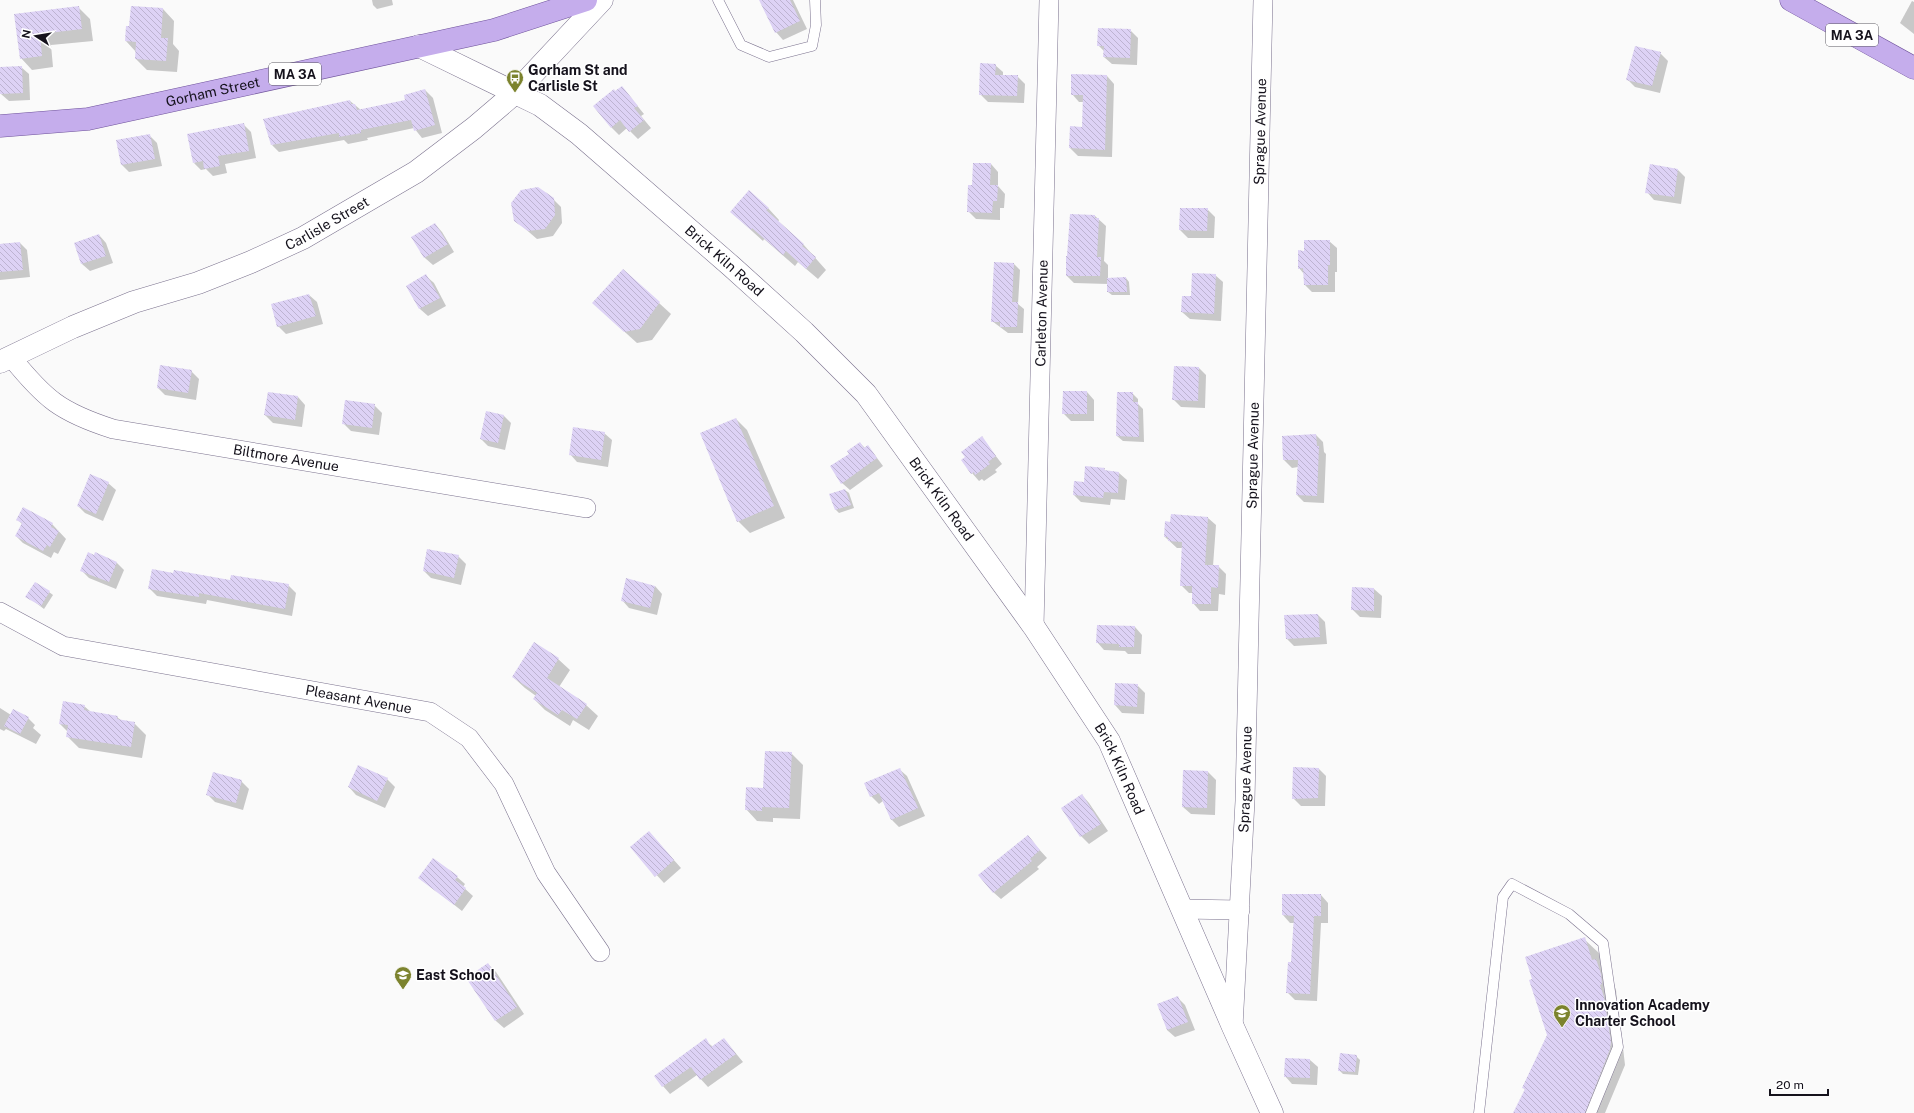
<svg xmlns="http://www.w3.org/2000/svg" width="1914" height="1113" font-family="'Public Sans',sans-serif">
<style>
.shadow{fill:#0003}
.building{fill:url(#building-back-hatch)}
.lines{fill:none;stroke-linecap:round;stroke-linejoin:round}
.service-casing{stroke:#7b728e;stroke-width:11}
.minor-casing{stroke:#7b728e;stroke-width:20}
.tertiary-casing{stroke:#7b728e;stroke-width:23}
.primary-casing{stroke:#6f539b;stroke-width:23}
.service{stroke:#fff;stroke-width:10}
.minor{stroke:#fff;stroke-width:19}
.tertiary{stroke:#fff;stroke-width:22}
.primary{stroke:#c5adec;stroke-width:22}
.labels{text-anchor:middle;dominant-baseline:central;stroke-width:3;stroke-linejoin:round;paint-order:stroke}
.shield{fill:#fff;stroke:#5b5960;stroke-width:1}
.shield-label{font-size:13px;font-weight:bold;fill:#15121c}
.poi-label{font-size:14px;font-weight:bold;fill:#15121c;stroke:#fff;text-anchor:start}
.street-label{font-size:14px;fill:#15121c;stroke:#fff}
</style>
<defs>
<pattern id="building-back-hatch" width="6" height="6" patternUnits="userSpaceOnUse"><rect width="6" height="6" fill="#ddd2f5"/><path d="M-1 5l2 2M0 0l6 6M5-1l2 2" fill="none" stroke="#bdb3d1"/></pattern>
</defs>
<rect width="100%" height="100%" fill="#fafafa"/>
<g class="shadow">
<polygon points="372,0 392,0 393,5 377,9 373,5"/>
<polygon points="764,0 793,0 807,29 783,40 776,32"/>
<polygon points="1912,1 1914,2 1914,34 1900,23"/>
<polygon points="78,7 90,19 93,41 51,45 53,67 32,70 21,58 15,15"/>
<polygon points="132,7 163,9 174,21 173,44 179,51 177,72 147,70 136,59 136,52 126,41 130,28"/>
<polygon points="1130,30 1138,38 1137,65 1112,64 1104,57 1105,52 1098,45"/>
<polygon points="1660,53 1668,61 1660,93 1635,87 1627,79"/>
<polygon points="995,65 1003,72 1003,76 1017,76 1025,84 1024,103 988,102 980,94"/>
<polygon points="21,67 29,74 30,100 9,101 1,94"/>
<polygon points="1107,76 1114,84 1112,157 1078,156 1070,148 1071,127 1083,128 1084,102 1079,102 1072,94"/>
<polygon points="622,87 644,114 641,116 651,128 638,139 627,128 619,135 611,127 615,93"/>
<polygon points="425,90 433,98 442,133 422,138 414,128 367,138 368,140 348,144 344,140 279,152 272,145 350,101 361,110 406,101"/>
<polygon points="243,124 251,132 256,158 225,164 227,173 213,176 206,169 201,170 194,163"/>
<polygon points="149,135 157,143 162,166 129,172 122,165"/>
<polygon points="991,164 998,172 998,186 1005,194 1004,208 1000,208 1000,220 976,219 968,211 973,186"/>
<polygon points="1678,170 1685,177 1681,204 1654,200 1647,192"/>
<polygon points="553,199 561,207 562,223 553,236 537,239 515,220"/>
<polygon points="768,208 779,220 778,222 803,244 826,270 818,279 798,262 795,266 764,239 763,241 731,212"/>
<polygon points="1181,209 1207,209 1215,217 1214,238 1188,238 1180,230"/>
<polygon points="1095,216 1106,226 1104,261 1108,265 1108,279 1126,278 1129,282 1130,295 1112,295 1108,292 1108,284 1074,283 1067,276"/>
<polygon points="435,224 442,232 454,252 433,265 425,258 413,238"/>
<polygon points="99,235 106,243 113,263 90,271 82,264 75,243"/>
<polygon points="1329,241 1337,248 1337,272 1335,272 1335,292 1312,292 1305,285 1304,274 1299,268 1305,252"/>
<polygon points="20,243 27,250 30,277 0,280 0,244"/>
<polygon points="1014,264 1020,270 1018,304 1024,309 1023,333 1008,333 992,321"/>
<polygon points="624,271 671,314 652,340 637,343 605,314"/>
<polygon points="1215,275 1223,282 1221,321 1190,319 1182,312 1192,297"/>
<polygon points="426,276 434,283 446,306 428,316 420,309 407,287"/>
<polygon points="309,295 317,302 323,324 286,334 278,326"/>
<polygon points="1199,368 1206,375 1205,408 1181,407 1173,399"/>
<polygon points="191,371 199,379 196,400 165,395 158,388"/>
<polygon points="1087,392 1094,400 1094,421 1071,421 1063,413"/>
<polygon points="268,393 298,397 305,405 302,427 273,423 265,415"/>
<polygon points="1132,393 1138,399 1138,404 1143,409 1144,442 1123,441 1117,436"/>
<polygon points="374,405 382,413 379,435 351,431 343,423"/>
<polygon points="487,412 504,416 511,423 505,450 488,446 481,439"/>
<polygon points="736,419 747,430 785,518 750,533 738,521"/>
<polygon points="604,433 612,440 608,467 577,462 570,454"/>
<polygon points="1316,435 1323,442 1324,452 1326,454 1324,503 1304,502 1297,495 1298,467 1292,468 1284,460"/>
<polygon points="982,438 1002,464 995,470 997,472 984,481 982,479 979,481 972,473"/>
<polygon points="860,443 865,448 868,446 883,466 850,490 842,483 850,454"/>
<polygon points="1104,469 1107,472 1119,473 1127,480 1125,500 1111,499 1110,505 1081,502 1074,495 1085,483"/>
<polygon points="108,483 116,490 103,521 85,513 78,506"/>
<polygon points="845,490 849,493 854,508 839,513 835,509"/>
<polygon points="1172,515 1208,518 1216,525 1213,566 1218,566 1226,574 1225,595 1219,594 1218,611 1200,611 1193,603 1193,593 1189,593 1181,585 1183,548 1177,548 1165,537 1171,523"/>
<polygon points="17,519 52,524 66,539 58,554 54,552 51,558 23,543 16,536 22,524"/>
<polygon points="96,554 117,563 124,570 116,589 89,578 81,570"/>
<polygon points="458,556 466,564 461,585 431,578 424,571"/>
<polygon points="174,574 231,581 288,585 296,593 292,616 207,600 206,604 157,596 149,588"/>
<polygon points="655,586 662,594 657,615 629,608 622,600"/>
<polygon points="1353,588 1374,589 1382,596 1381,618 1360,617 1352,609"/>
<polygon points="49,592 53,595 44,609 27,596"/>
<polygon points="1318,615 1325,622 1327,644 1294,646 1287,639"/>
<polygon points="1135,627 1142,635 1141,654 1128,654 1125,651 1104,650 1097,642"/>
<polygon points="534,644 558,659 570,670 559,687 586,705 598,716 589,730 573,720 570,726 545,710 534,699 536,696 525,688 513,677"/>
<polygon points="1116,684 1137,685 1145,693 1144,714 1122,713 1115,705"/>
<polygon points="84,706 91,712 117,717 122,721 134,723 146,735 142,758 79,748 68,737 68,732 60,724"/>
<polygon points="0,708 11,715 28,718 35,725 33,728 41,735 36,744 6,729 4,731 0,729"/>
<polygon points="791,753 803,765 800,819 773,818 773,822 757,821 746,809 764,789"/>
<polygon points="1318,768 1326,776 1325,806 1301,806 1293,798"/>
<polygon points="899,769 907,776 925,816 899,827 892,820 883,801 879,804 871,796"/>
<polygon points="1184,771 1208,772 1216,780 1215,815 1191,814 1183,807"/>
<polygon points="387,779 395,787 385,808 356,795 349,787"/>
<polygon points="241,781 249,789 243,810 215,802 208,795"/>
<polygon points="1082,795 1089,803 1108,831 1089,844 1081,836"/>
<polygon points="1027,836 1047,858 1037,867 1039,869 1001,899 993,892"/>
<polygon points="656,840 681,868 664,883 631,847"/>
<polygon points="434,859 457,877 465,884 463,887 473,896 462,911 420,878"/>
<polygon points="1321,895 1328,903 1328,923 1321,923 1317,1001 1295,1000 1287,992 1292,963 1294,923 1290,923 1283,915"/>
<polygon points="1584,939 1600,954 1611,975 1616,990 1617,999 1615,1000 1619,1013 1625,1065 1605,1113 1519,1113 1525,1090 1523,1087 1548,1035"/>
<polygon points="488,964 496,972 524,1014 504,1028 496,1021 468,978"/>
<polygon points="1178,998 1185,1005 1195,1030 1175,1037 1167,1030"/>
<polygon points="724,1039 743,1062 708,1087 697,1075 670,1094 663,1086 705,1040 713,1047"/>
<polygon points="1356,1056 1360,1060 1358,1075 1343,1074 1339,1070"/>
<polygon points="1310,1060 1318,1067 1317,1085 1292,1084 1285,1076"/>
</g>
<g class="building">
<polygon points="759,0 790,0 800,21 775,33"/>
<polygon points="79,6 82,29 40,34 42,56 20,59 14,14"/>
<polygon points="131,6 163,8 161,38 168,38 166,61 135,59 136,42 125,41 126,26 129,26"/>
<polygon points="1098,28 1131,29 1130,58 1103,57 1104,46 1097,46"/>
<polygon points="1635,46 1661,52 1652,86 1626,80"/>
<polygon points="980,63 996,64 995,75 1018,75 1017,96 979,95"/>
<polygon points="22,66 23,93 0,94 0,67"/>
<polygon points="1071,74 1107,75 1105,150 1069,148 1070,126 1082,127 1083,95 1071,95"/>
<polygon points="622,86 638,106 634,108 644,120 629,132 620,120 611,128 593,106 614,89 615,91"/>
<polygon points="425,89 435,125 414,131 411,120 361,130 361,133 339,137 339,133 271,145 263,119 350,100 351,104 355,104 357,110 405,100 404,95"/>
<polygon points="244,123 249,151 218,156 220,166 204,169 203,161 193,163 187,134"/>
<polygon points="150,134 155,159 121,165 116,140"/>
<polygon points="973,163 991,163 990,185 998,185 997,201 993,201 992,213 967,212 968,185 972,185"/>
<polygon points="1650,164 1678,169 1674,197 1645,193"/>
<polygon points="538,187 554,198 555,215 545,229 528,231 514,221 511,203 521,190"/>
<polygon points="749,190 769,208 766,210 804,244 802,246 816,257 806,269 786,251 783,255 752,228 751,230 730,212"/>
<polygon points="1180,208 1208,208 1207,231 1179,230"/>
<polygon points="1070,214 1095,215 1095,218 1099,218 1097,257 1101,257 1100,276 1066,276 1066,256 1067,256"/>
<polygon points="435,223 448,244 424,258 411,237"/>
<polygon points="99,234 106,256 81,264 74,243"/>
<polygon points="1304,240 1330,240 1330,265 1328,265 1328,285 1304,285 1303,268 1298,269 1298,250 1304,251"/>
<polygon points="20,242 23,270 0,272 0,244"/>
<polygon points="994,262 1014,263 1012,302 1018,302 1017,327 1000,327 1000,322 991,322"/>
<polygon points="623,269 660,302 640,329 624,332 592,303"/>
<polygon points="1192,273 1216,274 1214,314 1181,312 1182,296 1191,296"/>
<polygon points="426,274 440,298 419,309 406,286"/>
<polygon points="1126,277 1127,292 1107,292 1107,278"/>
<polygon points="309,294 316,316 277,327 271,304"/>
<polygon points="160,365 192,370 188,393 157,388"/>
<polygon points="1174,366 1199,367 1198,401 1172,400"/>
<polygon points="1063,391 1087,391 1087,414 1062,414"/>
<polygon points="268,392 298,396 295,420 264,415"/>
<polygon points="1117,392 1133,392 1133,402 1138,402 1139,437 1116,436"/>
<polygon points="345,400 375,404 372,428 342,424"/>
<polygon points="486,411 504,415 498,443 480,439"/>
<polygon points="736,418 774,506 737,522 700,433"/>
<polygon points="573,427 605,432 601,460 569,455"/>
<polygon points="1316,434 1317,446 1319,446 1317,496 1296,495 1298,460 1283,460 1282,436"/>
<polygon points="982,436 996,456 988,462 990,464 975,475 974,472 971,474 961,460 965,457 961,452"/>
<polygon points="860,442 864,448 868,445 877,458 841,484 830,466 849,454 847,451"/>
<polygon points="1085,466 1105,468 1104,470 1119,472 1118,493 1104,492 1103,498 1073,495 1074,481 1084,482"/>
<polygon points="90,474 109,482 96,514 77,506"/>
<polygon points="845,489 851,505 835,510 829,494"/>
<polygon points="23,507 53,523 51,527 59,531 50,547 47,545 43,551 15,536 22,523 16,520"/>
<polygon points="1171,514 1208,517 1205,565 1219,565 1218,588 1211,587 1211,604 1192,604 1192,586 1180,586 1182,542 1168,541 1168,537 1164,537 1165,521 1170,522"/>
<polygon points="427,549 459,555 454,578 423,571"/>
<polygon points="88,552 94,555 95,552 117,562 109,582 80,571"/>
<polygon points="152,569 173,573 174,570 230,580 231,575 289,584 285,609 199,593 199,597 148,589"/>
<polygon points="626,578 655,586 650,608 621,601"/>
<polygon points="35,582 50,591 41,606 25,597"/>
<polygon points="1352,587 1374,588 1374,611 1351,610"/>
<polygon points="1318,614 1320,637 1286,639 1284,615"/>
<polygon points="1097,625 1135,626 1134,647 1119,647 1119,644 1096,643"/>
<polygon points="534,642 559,658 547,678 587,704 577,719 562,710 558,715 533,699 537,693 512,677"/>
<polygon points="1115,683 1138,684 1137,707 1114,705"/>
<polygon points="63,701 85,705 84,710 118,716 117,719 135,722 131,747 66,737 68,725 59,724"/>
<polygon points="13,709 29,717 20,734 4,726"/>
<polygon points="765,751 792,752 789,808 762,807 762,811 745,810 746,787 763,788"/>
<polygon points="358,765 388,778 377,801 348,787"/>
<polygon points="1293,767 1319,768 1318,798 1292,799"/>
<polygon points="900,768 918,808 891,820 879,793 870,797 864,783"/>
<polygon points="1183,770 1208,771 1207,808 1182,807"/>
<polygon points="213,772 242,780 236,803 206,795"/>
<polygon points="1082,794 1101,824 1080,837 1061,808"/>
<polygon points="649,831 674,860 655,877 630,847"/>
<polygon points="1028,835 1040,850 1030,859 1032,861 993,893 978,875"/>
<polygon points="433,858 458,876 455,880 466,888 454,905 418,878"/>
<polygon points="1282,894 1321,894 1321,916 1314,916 1310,994 1286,993 1288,962 1291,962 1294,916 1282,915"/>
<polygon points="1585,937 1592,960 1596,959 1601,974 1602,984 1600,985 1604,997 1611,1042 1610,1049 1585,1113 1513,1113 1525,1089 1522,1088 1547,1035 1529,980 1532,979 1525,957"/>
<polygon points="488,963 517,1007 495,1021 466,978"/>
<polygon points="1178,996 1188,1022 1167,1030 1157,1004"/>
<polygon points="706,1038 711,1047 724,1038 736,1054 700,1080 691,1067 662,1087 654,1076"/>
<polygon points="1340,1053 1357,1055 1355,1072 1338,1071"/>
<polygon points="1285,1058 1310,1059 1310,1078 1284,1077"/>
</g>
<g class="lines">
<g class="service-casing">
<g id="service">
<polyline points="718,0 741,45 769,57 812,46 816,25 815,0"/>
<polyline points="1479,1113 1503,897 1512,884 1569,914 1603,943 1618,1047 1591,1113"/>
</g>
</g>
<g class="minor-casing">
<g id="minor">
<path id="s1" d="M 11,357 C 45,399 60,412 113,429 L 586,508"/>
<path id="s2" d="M 0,612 L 63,646 L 430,712 L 469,738 L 504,784 L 546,873 L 600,952"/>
<path id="s3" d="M 1034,627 L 1049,0"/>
<polyline points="1182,909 1240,910"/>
<path id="s4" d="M 1233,1027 L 1245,801 L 1263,0"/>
</g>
</g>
<g class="tertiary-casing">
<g id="tertiary">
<path id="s5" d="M 419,46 L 540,105 L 579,134 L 731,266 L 804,332 L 866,394 L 1034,627 L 1109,741 L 1233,1027 L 1272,1113"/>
<path id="s6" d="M 0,362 L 73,327 L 134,302 L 198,283 L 251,262 L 303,238 L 416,172 L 474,128 L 515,93 L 602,0"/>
</g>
</g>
<g class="primary-casing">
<g id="primary">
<polyline points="1791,0 1914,68"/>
<path id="s7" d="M 0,126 L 88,119 L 494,30 L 586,0"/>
</g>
</g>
<use href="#service" class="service"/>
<use href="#minor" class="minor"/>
<use href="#tertiary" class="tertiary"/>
<use href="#primary" class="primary"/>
</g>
<defs>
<g id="bus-pin" transform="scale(0.9)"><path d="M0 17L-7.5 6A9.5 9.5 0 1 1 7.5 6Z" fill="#7c832e" stroke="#fff"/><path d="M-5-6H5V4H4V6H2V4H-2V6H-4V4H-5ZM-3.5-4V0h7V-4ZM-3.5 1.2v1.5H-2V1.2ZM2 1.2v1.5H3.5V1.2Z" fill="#fff"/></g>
<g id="school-pin" transform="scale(0.9)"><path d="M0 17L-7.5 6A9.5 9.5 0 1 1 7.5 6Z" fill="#7c832e" stroke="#fff"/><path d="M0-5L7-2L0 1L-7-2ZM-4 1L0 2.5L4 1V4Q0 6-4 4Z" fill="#fff"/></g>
</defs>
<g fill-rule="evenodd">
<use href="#bus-pin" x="515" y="78"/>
<use href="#school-pin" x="403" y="975"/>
<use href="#school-pin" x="1562" y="1013"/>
</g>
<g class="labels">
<g class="shield">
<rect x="1826" y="24" width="52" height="22" rx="3"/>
<rect x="269" y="63" width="52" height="22" rx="3"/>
</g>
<g class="shield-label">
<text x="1852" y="35">MA 3A</text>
<text x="295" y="74">MA 3A</text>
</g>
<g class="poi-label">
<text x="528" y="70">Gorham St and<tspan x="528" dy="16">Carlisle St</tspan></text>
<text x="416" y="975">East School</text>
<text x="1575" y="1005">Innovation Academy<tspan x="1575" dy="16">Charter School</tspan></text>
</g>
<g class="street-label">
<text stroke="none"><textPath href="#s7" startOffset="216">Gorham Street</textPath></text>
<text stroke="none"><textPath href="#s4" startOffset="896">Sprague Avenue</textPath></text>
<text stroke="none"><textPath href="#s6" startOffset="356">Carlisle Street</textPath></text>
<text stroke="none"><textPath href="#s5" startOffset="376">Brick Kiln Road</textPath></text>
<text stroke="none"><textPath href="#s3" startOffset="314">Carleton Avenue</textPath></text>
<text stroke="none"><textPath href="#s4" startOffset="572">Sprague Avenue</textPath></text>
<text stroke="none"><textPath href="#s1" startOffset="303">Biltmore Avenue</textPath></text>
<text stroke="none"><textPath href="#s5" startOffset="700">Brick Kiln Road</textPath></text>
<text stroke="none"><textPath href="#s2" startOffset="372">Pleasant Avenue</textPath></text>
<text stroke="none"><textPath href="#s5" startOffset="1024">Brick Kiln Road</textPath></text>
<text stroke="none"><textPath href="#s4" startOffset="248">Sprague Avenue</textPath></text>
</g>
</g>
<g transform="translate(36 36) rotate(282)" stroke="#ffffff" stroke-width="3" paint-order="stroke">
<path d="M0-3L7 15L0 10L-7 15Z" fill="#15121c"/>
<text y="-6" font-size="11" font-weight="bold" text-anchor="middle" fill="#15121c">N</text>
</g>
<path d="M1770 1089v6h58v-6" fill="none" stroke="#15121c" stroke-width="2"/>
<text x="1776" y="1089" font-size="12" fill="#15121c" stroke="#ffffff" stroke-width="3" paint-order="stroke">20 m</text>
</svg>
